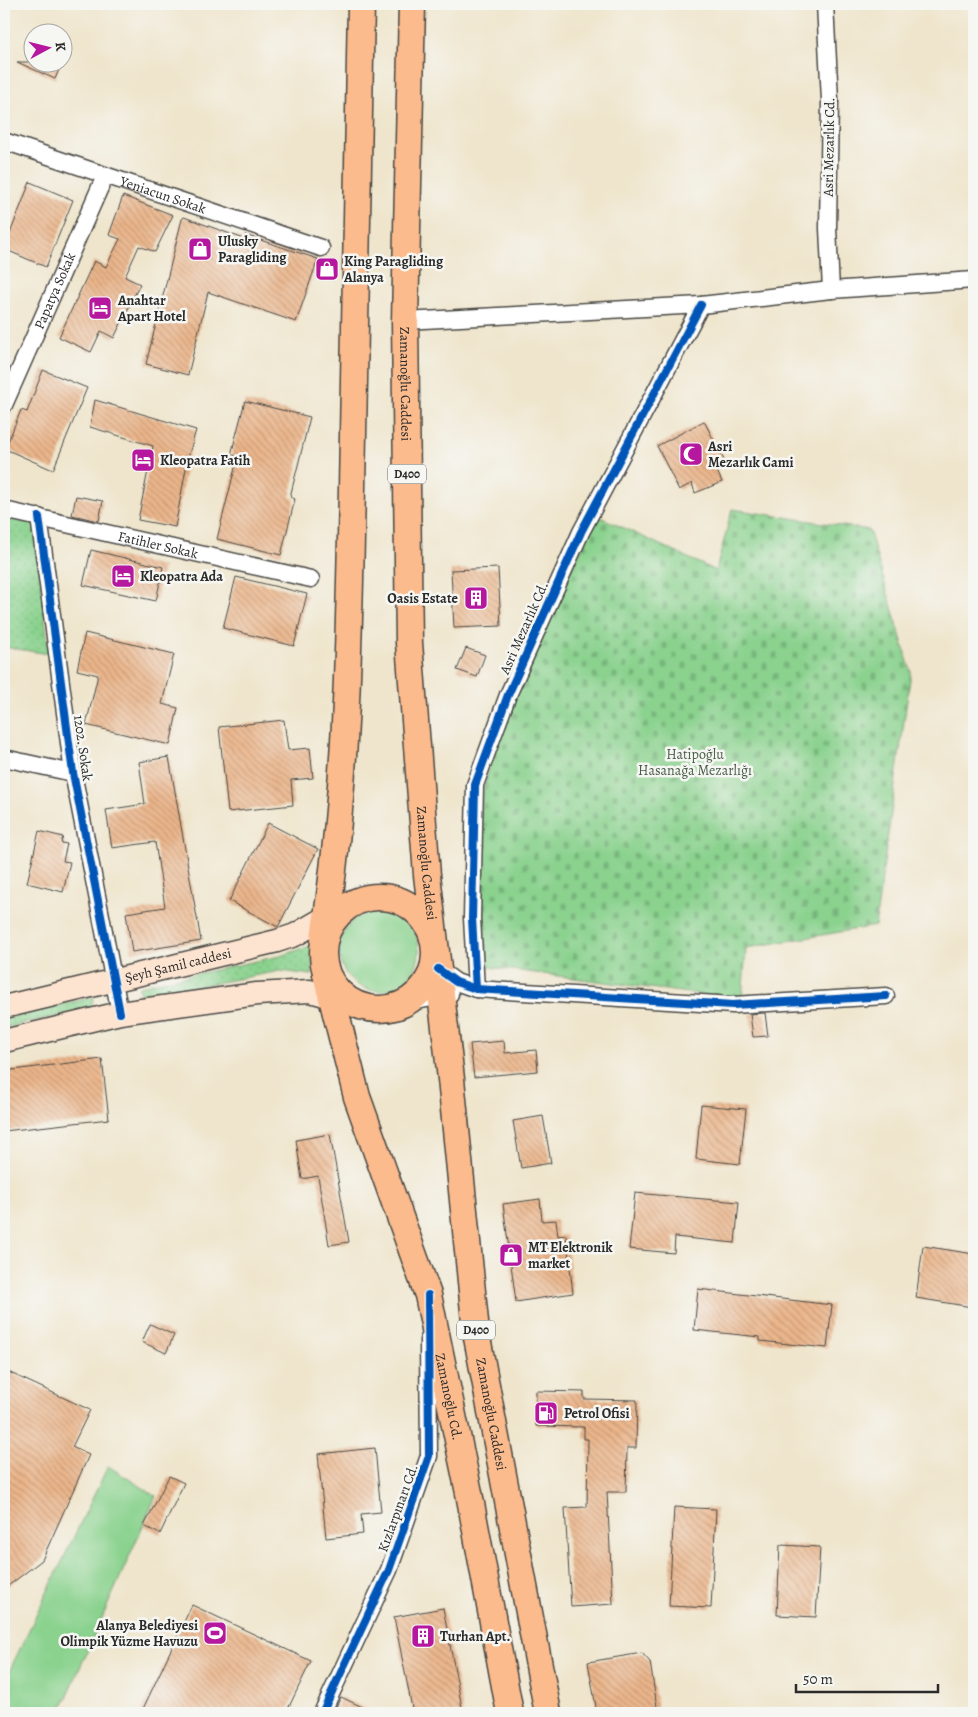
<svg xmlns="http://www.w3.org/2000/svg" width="978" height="1717" font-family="Alegreya,serif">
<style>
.grass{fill:#8ad28e;stroke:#5a7e5c}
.cemetery{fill:url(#cemetery-stones);stroke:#5a7e5c}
.park{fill:url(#park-dots);stroke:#5a7e5c}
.building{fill:url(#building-back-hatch)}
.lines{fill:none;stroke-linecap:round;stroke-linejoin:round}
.minor-casing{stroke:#484743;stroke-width:19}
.secondary-casing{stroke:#484743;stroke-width:25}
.trunk-casing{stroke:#484743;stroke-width:29}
.minor{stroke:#fff;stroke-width:16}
.secondary{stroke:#fde4d1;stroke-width:22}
.trunk{stroke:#fbbb8d;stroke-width:26}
.cycleway-casing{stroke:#f6f6f2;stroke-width:11}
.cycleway{stroke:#0057b8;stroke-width:8}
.labels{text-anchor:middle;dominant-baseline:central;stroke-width:5;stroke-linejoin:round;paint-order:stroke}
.shield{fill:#f6f6f2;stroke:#686867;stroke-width:1}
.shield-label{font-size:12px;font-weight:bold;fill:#2b2b2b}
.street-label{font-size:14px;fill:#2b2b2b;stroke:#f6f6f2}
.poi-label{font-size:14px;font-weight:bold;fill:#2b2b2b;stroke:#f6f6f2;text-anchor:start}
.park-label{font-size:14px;fill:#485d49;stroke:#f6f6f2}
</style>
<defs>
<pattern id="cemetery-stones" width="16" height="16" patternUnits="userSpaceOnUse" patternTransform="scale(1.25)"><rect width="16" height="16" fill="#8ad28e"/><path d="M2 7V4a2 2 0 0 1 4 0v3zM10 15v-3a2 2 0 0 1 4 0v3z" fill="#77b47b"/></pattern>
<pattern id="park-dots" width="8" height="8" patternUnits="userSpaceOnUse" patternTransform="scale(1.25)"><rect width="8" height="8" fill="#8ad28e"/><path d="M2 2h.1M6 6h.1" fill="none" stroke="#77b47b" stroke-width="1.8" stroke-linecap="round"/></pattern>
<pattern id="building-back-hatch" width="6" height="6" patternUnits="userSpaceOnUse" patternTransform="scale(1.25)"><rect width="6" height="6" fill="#ecb68b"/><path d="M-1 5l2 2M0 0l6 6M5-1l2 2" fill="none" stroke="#bf9472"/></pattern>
</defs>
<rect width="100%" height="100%" fill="#f6f6f2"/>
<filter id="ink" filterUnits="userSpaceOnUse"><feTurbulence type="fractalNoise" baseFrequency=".02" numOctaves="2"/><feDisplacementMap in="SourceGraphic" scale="10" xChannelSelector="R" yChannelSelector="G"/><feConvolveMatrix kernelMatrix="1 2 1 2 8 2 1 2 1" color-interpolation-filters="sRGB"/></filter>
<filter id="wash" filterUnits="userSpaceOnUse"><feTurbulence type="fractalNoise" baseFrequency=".0096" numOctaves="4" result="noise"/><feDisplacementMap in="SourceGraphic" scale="20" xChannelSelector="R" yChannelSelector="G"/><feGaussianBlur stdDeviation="1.12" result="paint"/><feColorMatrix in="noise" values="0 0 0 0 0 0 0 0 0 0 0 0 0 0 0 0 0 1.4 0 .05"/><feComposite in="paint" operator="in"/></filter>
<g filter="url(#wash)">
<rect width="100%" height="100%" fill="#efe5cc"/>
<g class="grass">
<circle cx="379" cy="951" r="40"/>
<polygon points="108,1466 156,1496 60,1713 4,1713 4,1682"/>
</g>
<polygon class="cemetery" points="732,509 869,530 911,672 875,926 746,948 742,1000 489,967 481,935 481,800 492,754 538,635 598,516 716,571"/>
<g class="park">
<polygon points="4,515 34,522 49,654 4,647"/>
<polygon points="313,945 312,975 280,971 140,997 139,986 280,956"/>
<polygon points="94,997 90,1009 4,1028 4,1018"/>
</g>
<g id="blocks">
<g class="building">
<polygon points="17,62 62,62 55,79"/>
<polygon points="30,182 73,200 46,267 4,249"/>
<polygon points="123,196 173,215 155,252 139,246 125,277 140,284 114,338 101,331 91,352 59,337 94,261 106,267 120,239 109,235"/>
<polygon points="184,217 244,239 245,235 318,259 296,322 208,292 188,375 146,364 182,219"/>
<polygon points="43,370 87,388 53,470 5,449 21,410 27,412"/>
<polygon points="95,400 196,430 188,458 175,527 138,520 153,446 90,427"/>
<polygon points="245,401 310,417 290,497 295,499 281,555 217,539 238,456 231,455"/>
<polygon points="704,421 725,462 716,469 722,482 695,493 692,483 679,490 657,446"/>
<polygon points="76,496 103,501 99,521 72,515"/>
<polygon points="91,550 163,567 156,601 83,585"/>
<polygon points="498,568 501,626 454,628 451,570"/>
<polygon points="236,577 307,594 294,646 223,628"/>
<polygon points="85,633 174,654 162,704 178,708 170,745 86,725 98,675 77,670"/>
<polygon points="466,648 485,655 477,677 457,670"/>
<polygon points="284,720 288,750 310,748 313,778 291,780 293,805 228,812 219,727"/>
<polygon points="169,757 201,941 132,952 126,913 165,907 155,842 112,848 106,810 145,804 139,762"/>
<polygon points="268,823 318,849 278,927 229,901"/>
<polygon points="39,831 63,837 61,843 67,844 63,861 70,862 63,892 27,883"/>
<polygon points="765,1013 768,1036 753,1037 750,1014"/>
<polygon points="504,1041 505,1053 536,1050 538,1071 474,1077 470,1044"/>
<polygon points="102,1059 109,1119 4,1131 4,1071"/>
<polygon points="701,1105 746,1109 740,1164 696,1159"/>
<polygon points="543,1116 551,1163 521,1168 513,1121"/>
<polygon points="330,1134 349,1242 329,1245 318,1176 302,1179 296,1140"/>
<polygon points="635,1193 739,1202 735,1243 675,1237 674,1253 629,1249"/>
<polygon points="540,1199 542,1221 556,1220 558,1236 566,1235 573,1293 516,1302 503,1204"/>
<polygon points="923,1246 974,1254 972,1307 916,1298"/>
<polygon points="698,1289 832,1305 827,1348 760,1341 760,1337 694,1330"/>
<polygon points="150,1324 174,1335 166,1353 142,1342"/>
<polygon points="4,1370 90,1410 72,1447 89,1455 42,1560 4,1589"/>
<polygon points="536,1391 584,1392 584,1399 637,1400 636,1448 627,1448 626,1492 607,1492 613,1604 571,1607 565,1508 587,1507 588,1439 584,1439 584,1427 536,1426"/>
<polygon points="375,1448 381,1512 361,1514 363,1534 326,1538 318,1454"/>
<polygon points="169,1476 184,1483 160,1534 144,1526"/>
<polygon points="674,1507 716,1509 711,1608 669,1606"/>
<polygon points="780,1545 820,1547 816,1617 777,1615"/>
<polygon points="192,1605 311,1661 286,1713 141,1713"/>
<polygon points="443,1608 463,1713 413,1713 394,1617"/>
<polygon points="642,1653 650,1662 658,1713 597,1713 588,1662"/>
<polygon points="341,1697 375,1713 333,1713"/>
</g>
</g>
</g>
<g filter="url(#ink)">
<use href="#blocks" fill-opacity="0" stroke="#484743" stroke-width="1"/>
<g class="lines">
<g class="minor-casing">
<g id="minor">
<polyline points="825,4 830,100 828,228 831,290"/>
<path id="s1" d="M 4,141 L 321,248"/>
<polyline points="405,321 701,305 831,290 974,280"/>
<path id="s2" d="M 4,405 L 105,176"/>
<path id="s3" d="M 4,510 L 311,579"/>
<polyline points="39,517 73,773 120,1013"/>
<polyline points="4,758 73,773"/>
<polyline points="438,969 456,982 476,989 733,1005 886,996"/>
<polyline points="476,989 472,918 475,785 508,695 581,532 701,305"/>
<polyline points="403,1004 450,994"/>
<polyline points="322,1713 389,1570 429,1456 428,1340"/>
</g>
</g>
<g class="secondary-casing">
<g id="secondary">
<path id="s4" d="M 4,1007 L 277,941 L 295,935 L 345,906"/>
<polyline points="4,1041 120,1013 257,994 310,991 350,1002"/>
</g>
</g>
<g class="trunk-casing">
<g id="trunk">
<path id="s5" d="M 412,4 L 405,321 L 409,643 L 427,875 L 451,1079 L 476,1332 L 548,1713"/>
<circle cx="379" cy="953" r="56"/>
<path d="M 324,937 C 347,789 349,638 352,488 C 355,326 358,165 361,4"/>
<path id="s6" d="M 326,974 L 357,1097 L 428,1295 L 469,1493 L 510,1713"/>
</g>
</g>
<use href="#minor" class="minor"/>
<use href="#secondary" class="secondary"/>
<use href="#trunk" class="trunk"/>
<g class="cycleway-casing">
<g id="cycleway">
<polyline points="39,517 73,773 120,1013"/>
<polyline points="438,969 456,982 476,989 733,1005 886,996"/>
<polyline points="476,989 472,918 475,785 508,695 581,532 701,305"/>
<polyline points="322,1713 389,1570 429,1456 428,1295"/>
</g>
</g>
<use href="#cycleway" class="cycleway"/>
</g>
</g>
<defs>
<g id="shop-square" transform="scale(1.25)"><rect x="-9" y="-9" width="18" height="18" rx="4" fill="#b5179e" stroke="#f6f6f2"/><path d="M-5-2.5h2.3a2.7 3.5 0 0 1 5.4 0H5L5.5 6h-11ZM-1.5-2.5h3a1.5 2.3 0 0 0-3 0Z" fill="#fff"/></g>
<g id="hotel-square" transform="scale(1.25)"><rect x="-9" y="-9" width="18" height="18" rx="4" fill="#b5179e" stroke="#f6f6f2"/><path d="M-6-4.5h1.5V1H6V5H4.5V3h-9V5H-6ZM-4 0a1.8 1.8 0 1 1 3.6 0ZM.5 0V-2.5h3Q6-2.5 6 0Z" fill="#fff"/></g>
<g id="mosque-square" transform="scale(1.25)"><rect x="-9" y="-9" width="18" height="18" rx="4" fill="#b5179e" stroke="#f6f6f2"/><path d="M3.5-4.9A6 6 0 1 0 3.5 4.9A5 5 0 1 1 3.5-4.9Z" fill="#fff"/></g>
<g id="building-square" transform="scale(1.25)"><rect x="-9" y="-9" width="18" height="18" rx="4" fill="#b5179e" stroke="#f6f6f2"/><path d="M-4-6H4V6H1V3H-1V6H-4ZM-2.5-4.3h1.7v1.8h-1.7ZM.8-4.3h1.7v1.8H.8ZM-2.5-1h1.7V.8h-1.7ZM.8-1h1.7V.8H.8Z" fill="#fff"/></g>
<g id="fuel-square" transform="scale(1.25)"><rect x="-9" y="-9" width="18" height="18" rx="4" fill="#b5179e" stroke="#f6f6f2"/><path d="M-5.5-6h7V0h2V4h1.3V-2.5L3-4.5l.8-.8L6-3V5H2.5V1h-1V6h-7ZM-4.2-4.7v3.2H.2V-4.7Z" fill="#fff"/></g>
<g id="stadium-square" transform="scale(1.25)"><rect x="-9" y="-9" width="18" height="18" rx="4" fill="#b5179e" stroke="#f6f6f2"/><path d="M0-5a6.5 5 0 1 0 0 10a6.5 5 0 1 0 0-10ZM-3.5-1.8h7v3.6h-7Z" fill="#fff"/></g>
</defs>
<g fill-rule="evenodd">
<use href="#shop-square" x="200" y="249"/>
<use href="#shop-square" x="327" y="269"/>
<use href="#hotel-square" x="100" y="308"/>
<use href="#mosque-square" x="691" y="454"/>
<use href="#hotel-square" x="143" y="460"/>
<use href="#hotel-square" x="123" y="576"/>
<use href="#building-square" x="476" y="598"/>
<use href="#shop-square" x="511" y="1255"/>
<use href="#fuel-square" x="546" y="1413"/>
<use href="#stadium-square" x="215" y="1633"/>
<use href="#building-square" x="423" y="1636"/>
</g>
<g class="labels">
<g class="shield">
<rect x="388" y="464.5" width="38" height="19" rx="4"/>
<rect x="457" y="1320.5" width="38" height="19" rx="4"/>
</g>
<g class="shield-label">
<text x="407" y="474">D400</text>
<text x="476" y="1330">D400</text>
</g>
<g class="street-label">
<text transform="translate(829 147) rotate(-89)">Asri Mezarlık Cd.</text>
<text stroke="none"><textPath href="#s1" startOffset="168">Yeniacun Sokak</textPath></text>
<text stroke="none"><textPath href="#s2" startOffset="125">Papatya Sokak</textPath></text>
<text stroke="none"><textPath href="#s5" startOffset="380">Zamanoğlu Caddesi</textPath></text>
<text stroke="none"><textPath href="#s3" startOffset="158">Fatihler Sokak</textPath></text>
<text transform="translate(524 628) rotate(-66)">Asri Mezarlık Cd.</text>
<text transform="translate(83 748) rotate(82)">1202. Sokak</text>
<text stroke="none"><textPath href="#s5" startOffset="860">Zamanoğlu Caddesi</textPath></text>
<text stroke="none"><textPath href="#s4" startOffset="179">Şeyh Şamil caddesi</textPath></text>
<text stroke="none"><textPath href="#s6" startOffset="441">Zamanoğlu Cd.</textPath></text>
<text stroke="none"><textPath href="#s5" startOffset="1415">Zamanoğlu Caddesi</textPath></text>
<text transform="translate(398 1508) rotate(-70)">Kızlarpınarı Cd.</text>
</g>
<g class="poi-label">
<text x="218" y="241">Ulusky<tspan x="218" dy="16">Paragliding</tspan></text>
<text x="344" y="261">King Paragliding<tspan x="344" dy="16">Alanya</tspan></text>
<text x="118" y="300">Anahtar<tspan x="118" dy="16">Apart Hotel</tspan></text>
<text x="708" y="446">Asri<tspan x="708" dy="16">Mezarlık Cami</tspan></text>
<text x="160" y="460">Kleopatra Fatih</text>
<text x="140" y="576">Kleopatra Ada</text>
<text x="458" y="598" text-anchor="end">Oasis Estate</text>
<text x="528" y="1247">MT Elektronik<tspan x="528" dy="16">market</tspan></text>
<text x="564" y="1413">Petrol Ofisi</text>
<text x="198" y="1625" text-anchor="end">Alanya Belediyesi<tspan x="198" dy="16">Olimpik Yüzme Havuzu</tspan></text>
<text x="440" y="1636">Turhan Apt.</text>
</g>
<g class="park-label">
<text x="695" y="754">Hatipoğlu<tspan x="695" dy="16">Hasanağa Mezarlığı</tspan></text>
</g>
</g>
<rect width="978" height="1717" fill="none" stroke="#f6f6f2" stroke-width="20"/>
<g transform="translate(48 48) rotate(83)"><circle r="24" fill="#f6f6f2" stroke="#a5a5a2"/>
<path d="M0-4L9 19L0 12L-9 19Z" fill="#b5179e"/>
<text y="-8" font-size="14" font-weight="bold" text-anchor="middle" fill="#2b2b2b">K</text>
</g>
<path d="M796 1684v8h142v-8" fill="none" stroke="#2b2b2b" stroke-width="2.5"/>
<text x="803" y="1684" font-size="15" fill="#2b2b2b" stroke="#f6f6f2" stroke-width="4" paint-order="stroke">50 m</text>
</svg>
